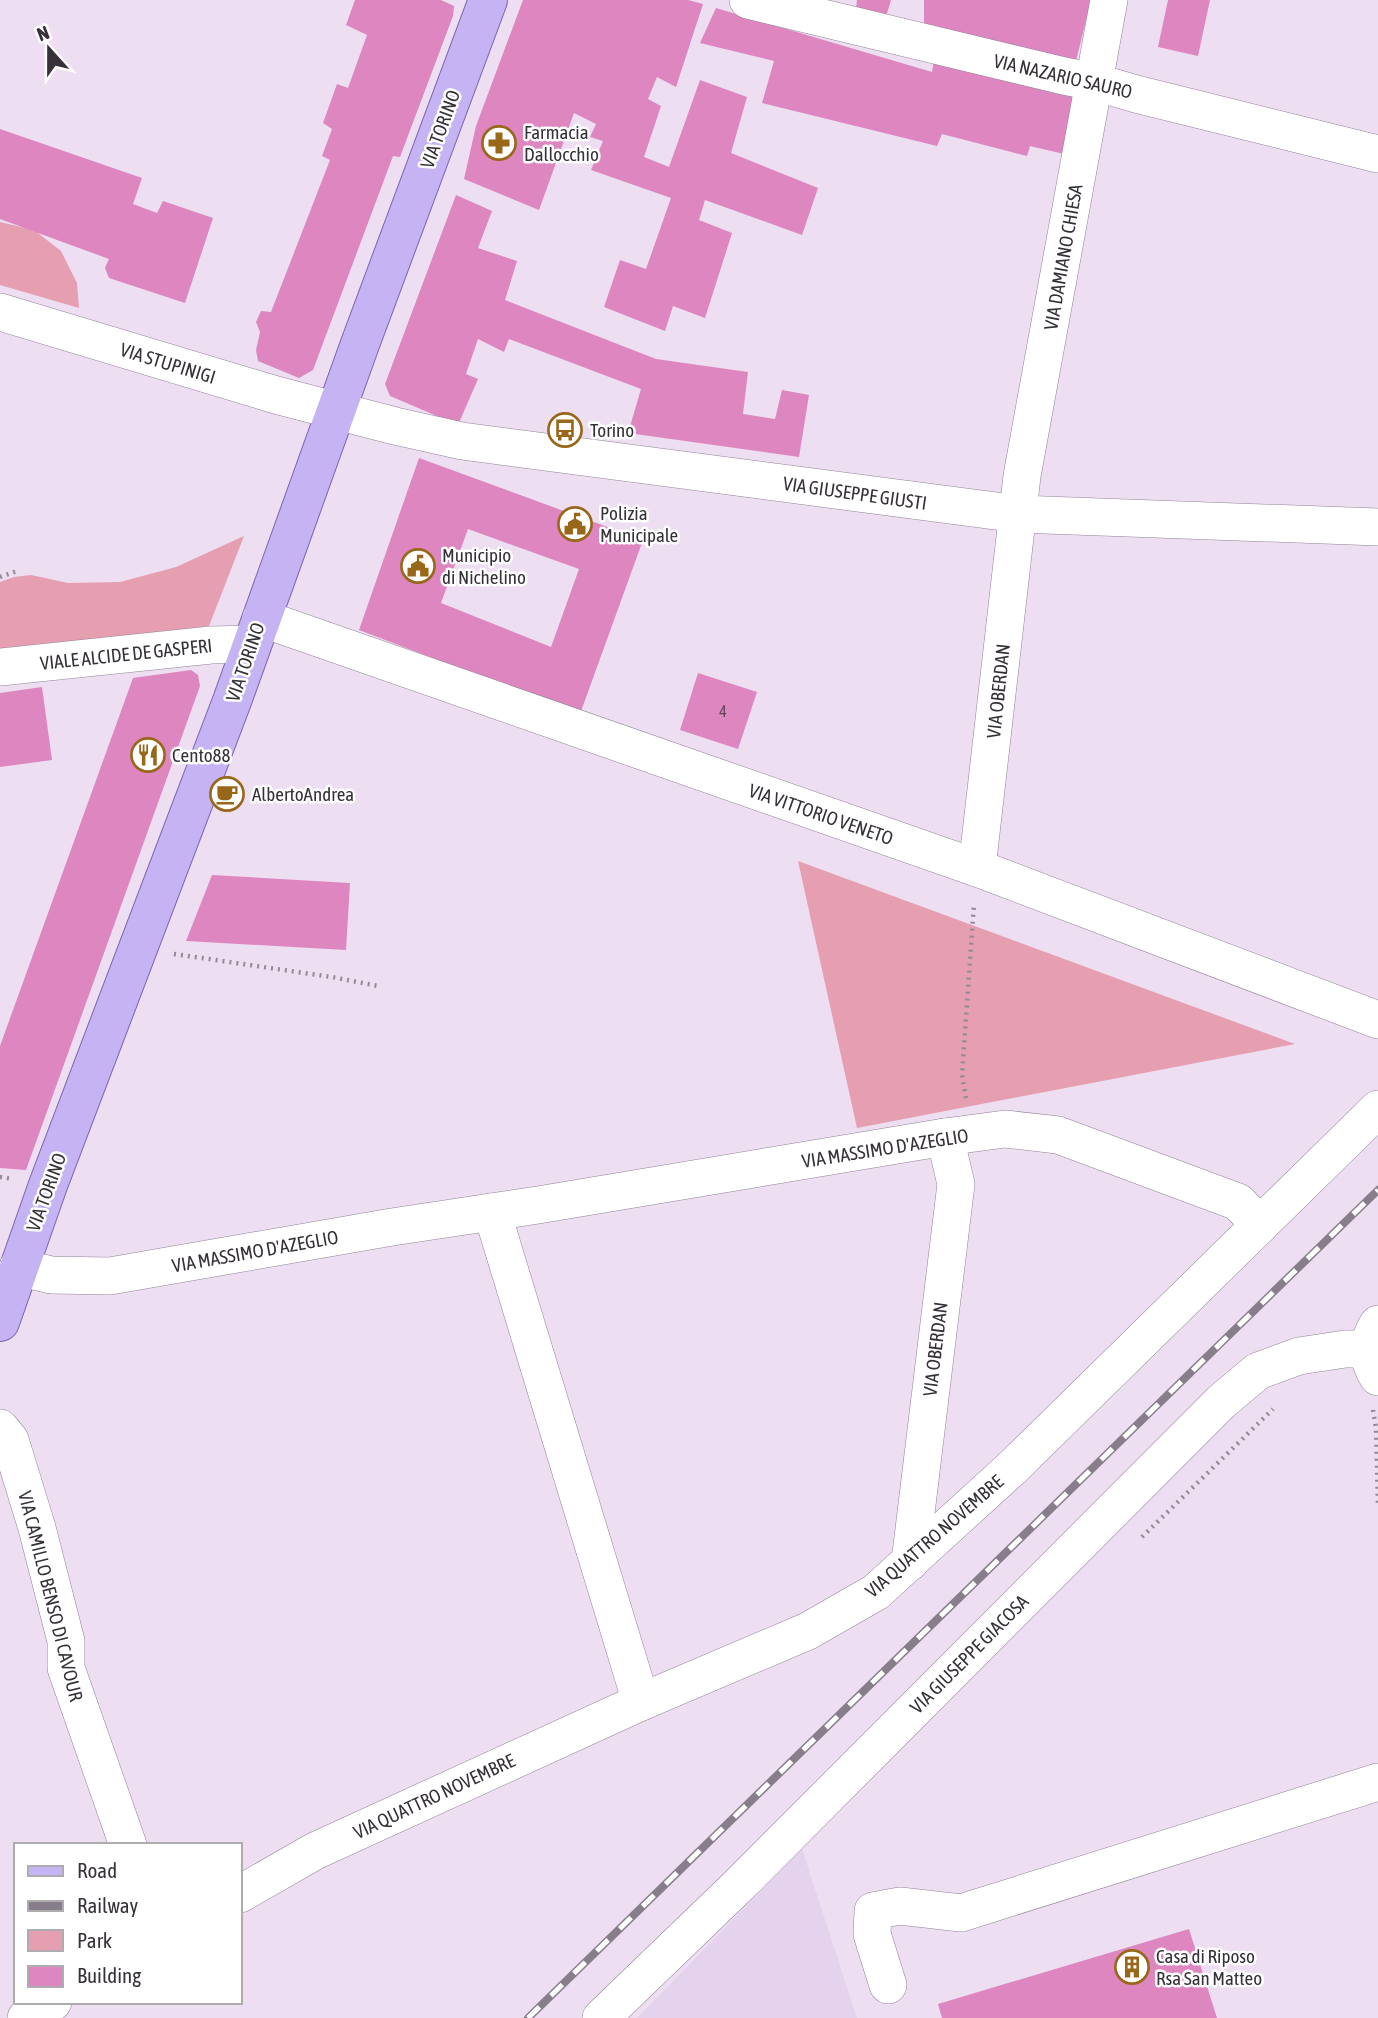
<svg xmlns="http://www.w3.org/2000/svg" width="1378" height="2018" font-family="'Asap Condensed',sans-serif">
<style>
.built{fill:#e5d2ec}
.green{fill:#e69fb0}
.building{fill:#dd86bf;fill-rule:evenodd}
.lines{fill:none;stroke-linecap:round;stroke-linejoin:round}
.minor-casing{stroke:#918396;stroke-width:38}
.major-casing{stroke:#7a64ae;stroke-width:40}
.path{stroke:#948997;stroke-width:4.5;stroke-dasharray:2 5;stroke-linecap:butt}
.minor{stroke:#fff;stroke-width:37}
.major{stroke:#c5b3f4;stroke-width:38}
.rail-casing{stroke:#887e8b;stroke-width:8}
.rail{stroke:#fff;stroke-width:5;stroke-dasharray:16;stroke-linecap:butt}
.labels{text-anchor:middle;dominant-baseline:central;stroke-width:5;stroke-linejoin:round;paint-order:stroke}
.number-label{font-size:16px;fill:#60465a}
.street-label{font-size:19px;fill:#363038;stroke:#fff}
.poi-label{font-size:19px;fill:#363038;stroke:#fff;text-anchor:start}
</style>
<rect width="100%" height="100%" fill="#eddef2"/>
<polygon class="built" points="802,1849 857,2018 637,2018"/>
<g class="green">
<polygon points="0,222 34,230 61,251 77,283 79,308 0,285"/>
<polygon points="244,536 209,626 0,654 0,582 14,577 31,575 68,583 120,582 176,567"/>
<polygon points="798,861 1295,1044 857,1128"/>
</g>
<g class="building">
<polygon points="355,0 441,0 454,6 453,16 400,157 393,156 313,370 299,378 258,361 256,350 260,332 256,322 261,311 271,312 330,160 322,156 332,129 323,123 337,84 348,88 367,35 346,25"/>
<polygon points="523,0 688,0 703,4 676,87 657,77 648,99 661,106 644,157 669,167 700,80 747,97 731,153 818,188 802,235 705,200 699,220 732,233 705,318 673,306 665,331 604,307 620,260 646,269 671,198 591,170 603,141 590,137 596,124 574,113 539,210 464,179 476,126"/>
<polygon points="857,0 891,0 886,17 856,9"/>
<polygon points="924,0 1091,0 1075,65 924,27"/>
<polygon points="1168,0 1210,0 1198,56 1158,47"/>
<polygon points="716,8 932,72 934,60 1075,93 1064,154 1030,146 1027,156 942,134 937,146 762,103 774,61 700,43"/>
<polygon points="0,129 142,178 133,204 157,213 163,201 213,218 185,303 109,278 105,268 109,259 0,219"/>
<polygon points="456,195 492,211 478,248 517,261 505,300 656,359 748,372 743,414 775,419 782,390 809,395 799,457 628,433 641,389 509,339 504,352 478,339 466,374 478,379 458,425 390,396 385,384"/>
<path d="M 419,458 L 643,540 L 580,714 L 359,630 ZM 468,529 L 579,569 L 551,647 L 441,603 Z"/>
<polygon points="191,670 198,675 200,686 26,1170 0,1168 0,1046 133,678"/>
<polygon points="698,673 757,692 738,749 680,730"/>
<polygon points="42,687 52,760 0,767 0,693"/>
<polygon points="212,875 350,883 346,950 186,941"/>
<polygon points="1189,1929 1217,2018 942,2018 938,2004"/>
</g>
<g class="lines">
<g class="minor-casing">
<g id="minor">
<polyline points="748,0 1064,76 1095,82 1136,94 1378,154"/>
<polyline points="0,312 276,395 395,426 462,441 1018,514 1378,527"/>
<polyline points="261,618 977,868 1378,1020"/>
<polyline points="0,667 211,645 251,644"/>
<polyline points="977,868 1022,476 1109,0"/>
<polyline points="492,1212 641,1702"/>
<polyline points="18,1267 51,1275 110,1276 392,1227 538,1205 945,1137 1005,1129 1058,1135 1238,1202 1260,1225"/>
<path d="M 1378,1324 C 1366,1343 1366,1358 1378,1377"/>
<polyline points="0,1428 10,1440 37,1528 66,1641 66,1668 128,1845"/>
<polyline points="910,1562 956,1184 945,1137"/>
<polyline points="240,1894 315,1851 641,1702 808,1631 876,1592 1013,1467 1378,1109"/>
<polyline points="888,1985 872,1934 873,1911 900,1906 961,1913 1378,1782"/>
<polyline points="26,2018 53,2002"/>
<polyline points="601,2018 738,1886 1221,1402 1258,1371 1299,1356 1345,1349 1368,1349"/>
</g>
</g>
<g class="major-casing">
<polyline id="major" points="0,1322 48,1185 232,701 360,344 488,0"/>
</g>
<g class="path">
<polyline points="0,577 17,571"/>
<polyline points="174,954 332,977 378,986"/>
<polyline points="966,1098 962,1075 974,904"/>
<polyline points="0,1177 13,1179"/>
<polyline points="1373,1410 1376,1428 1378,1503"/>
<polyline points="1142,1537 1273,1409"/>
</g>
<use href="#minor" class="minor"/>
<use href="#major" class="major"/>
<g class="rail-casing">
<polyline id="rail" points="528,2018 1378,1190"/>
</g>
<use href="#rail" class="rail"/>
</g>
<defs>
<g id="pharmacy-ring" transform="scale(1.75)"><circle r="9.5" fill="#fff" stroke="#986719" stroke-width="1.5"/><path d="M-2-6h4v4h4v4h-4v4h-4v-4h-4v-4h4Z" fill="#986719"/></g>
<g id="bus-ring" transform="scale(1.75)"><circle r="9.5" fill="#fff" stroke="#986719" stroke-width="1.5"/><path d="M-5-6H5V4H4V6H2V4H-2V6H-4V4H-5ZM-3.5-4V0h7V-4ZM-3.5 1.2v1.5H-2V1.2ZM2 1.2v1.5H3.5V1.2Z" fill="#986719"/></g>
<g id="civic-ring" transform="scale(1.75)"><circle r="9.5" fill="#fff" stroke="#986719" stroke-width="1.5"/><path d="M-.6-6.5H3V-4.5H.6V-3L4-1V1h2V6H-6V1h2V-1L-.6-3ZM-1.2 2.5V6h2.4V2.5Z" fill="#986719"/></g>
<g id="restaurant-ring" transform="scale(1.75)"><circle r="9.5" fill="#fff" stroke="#986719" stroke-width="1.5"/><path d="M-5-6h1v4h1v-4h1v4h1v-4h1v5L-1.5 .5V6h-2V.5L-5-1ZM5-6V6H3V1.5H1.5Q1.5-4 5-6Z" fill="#986719"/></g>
<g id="cafe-ring" transform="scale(1.75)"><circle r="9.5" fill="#fff" stroke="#986719" stroke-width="1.5"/><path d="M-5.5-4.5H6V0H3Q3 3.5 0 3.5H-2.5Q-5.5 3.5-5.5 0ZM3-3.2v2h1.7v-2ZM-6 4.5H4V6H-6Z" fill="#986719"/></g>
<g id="building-ring" transform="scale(1.75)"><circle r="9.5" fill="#fff" stroke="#986719" stroke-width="1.5"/><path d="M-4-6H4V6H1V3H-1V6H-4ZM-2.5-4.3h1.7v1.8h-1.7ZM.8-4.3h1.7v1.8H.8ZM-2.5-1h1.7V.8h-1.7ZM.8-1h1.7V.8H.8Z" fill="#986719"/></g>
</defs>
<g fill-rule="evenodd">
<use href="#pharmacy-ring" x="499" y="143"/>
<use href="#bus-ring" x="565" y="430"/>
<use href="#civic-ring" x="575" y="524"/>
<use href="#civic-ring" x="418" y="566"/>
<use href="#restaurant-ring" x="148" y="755"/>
<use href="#cafe-ring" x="227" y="794"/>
<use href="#building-ring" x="1132" y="1967"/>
</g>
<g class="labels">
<g class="number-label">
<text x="723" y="711">4</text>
</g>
<g class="street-label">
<text transform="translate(1063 76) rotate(13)">VIA NAZARIO SAURO</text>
<text transform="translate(440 129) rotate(-70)">VIA TORINO</text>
<text transform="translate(1063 257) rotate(-80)">VIA DAMIANO CHIESA</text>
<text transform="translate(168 363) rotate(17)">VIA STUPINIGI</text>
<text transform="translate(855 493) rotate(8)">VIA GIUSEPPE GIUSTI</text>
<text transform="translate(126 654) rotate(-6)">VIALE ALCIDE DE GASPERI</text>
<text transform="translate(245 662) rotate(-71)">VIA TORINO</text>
<text transform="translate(998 691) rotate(-84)">VIA OBERDAN</text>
<text transform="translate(821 814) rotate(19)">VIA VITTORIO VENETO</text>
<text transform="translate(885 1148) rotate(-9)">VIA MASSIMO D'AZEGLIO</text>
<text transform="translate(46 1192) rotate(-70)">VIA TORINO</text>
<text transform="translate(255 1251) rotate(-10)">VIA MASSIMO D'AZEGLIO</text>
<text transform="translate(935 1349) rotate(-83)">VIA OBERDAN</text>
<text transform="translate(934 1536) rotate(-41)">VIA QUATTRO NOVEMBRE</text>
<text transform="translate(51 1596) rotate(76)">VIA CAMILLO BENSO DI CAVOUR</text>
<text transform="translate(969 1654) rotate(-45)">VIA GIUSEPPE GIACOSA</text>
<text transform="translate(434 1796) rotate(-25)">VIA QUATTRO NOVEMBRE</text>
</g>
<g class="poi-label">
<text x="524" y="132">Farmacia<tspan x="524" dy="22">Dallocchio</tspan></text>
<text x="590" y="430">Torino</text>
<text x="600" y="513">Polizia<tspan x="600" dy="22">Municipale</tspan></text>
<text x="442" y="555">Municipio<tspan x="442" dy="22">di Nichelino</tspan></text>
<text x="172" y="755">Cento88</text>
<text x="252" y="794">AlbertoAndrea</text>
<text x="1156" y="1956">Casa di Riposo<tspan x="1156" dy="22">Rsa San Matteo</tspan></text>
</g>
</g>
<rect x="14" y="1843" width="228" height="161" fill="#ffffff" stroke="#afacaf" stroke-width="2"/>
<rect x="28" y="1866" width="35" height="10" fill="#c5b3f4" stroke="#afacaf" stroke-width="2"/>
<text x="77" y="1878" font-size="21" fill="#363038">Road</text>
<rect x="28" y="1901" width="35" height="10" fill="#887e8b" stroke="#afacaf" stroke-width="2"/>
<text x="77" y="1913" font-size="21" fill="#363038">Railway</text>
<rect x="28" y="1930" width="35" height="21" fill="#e69fb0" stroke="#afacaf" stroke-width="2"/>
<text x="77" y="1948" font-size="21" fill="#363038">Park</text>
<rect x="28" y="1966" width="35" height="21" fill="#dd86bf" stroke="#afacaf" stroke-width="2"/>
<text x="77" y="1983" font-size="21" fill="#363038">Building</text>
<g transform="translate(49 49) rotate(339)" stroke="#ffffff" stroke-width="5" paint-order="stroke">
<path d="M0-5L12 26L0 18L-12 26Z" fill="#363038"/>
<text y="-10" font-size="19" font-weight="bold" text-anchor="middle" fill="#363038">N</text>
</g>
</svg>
